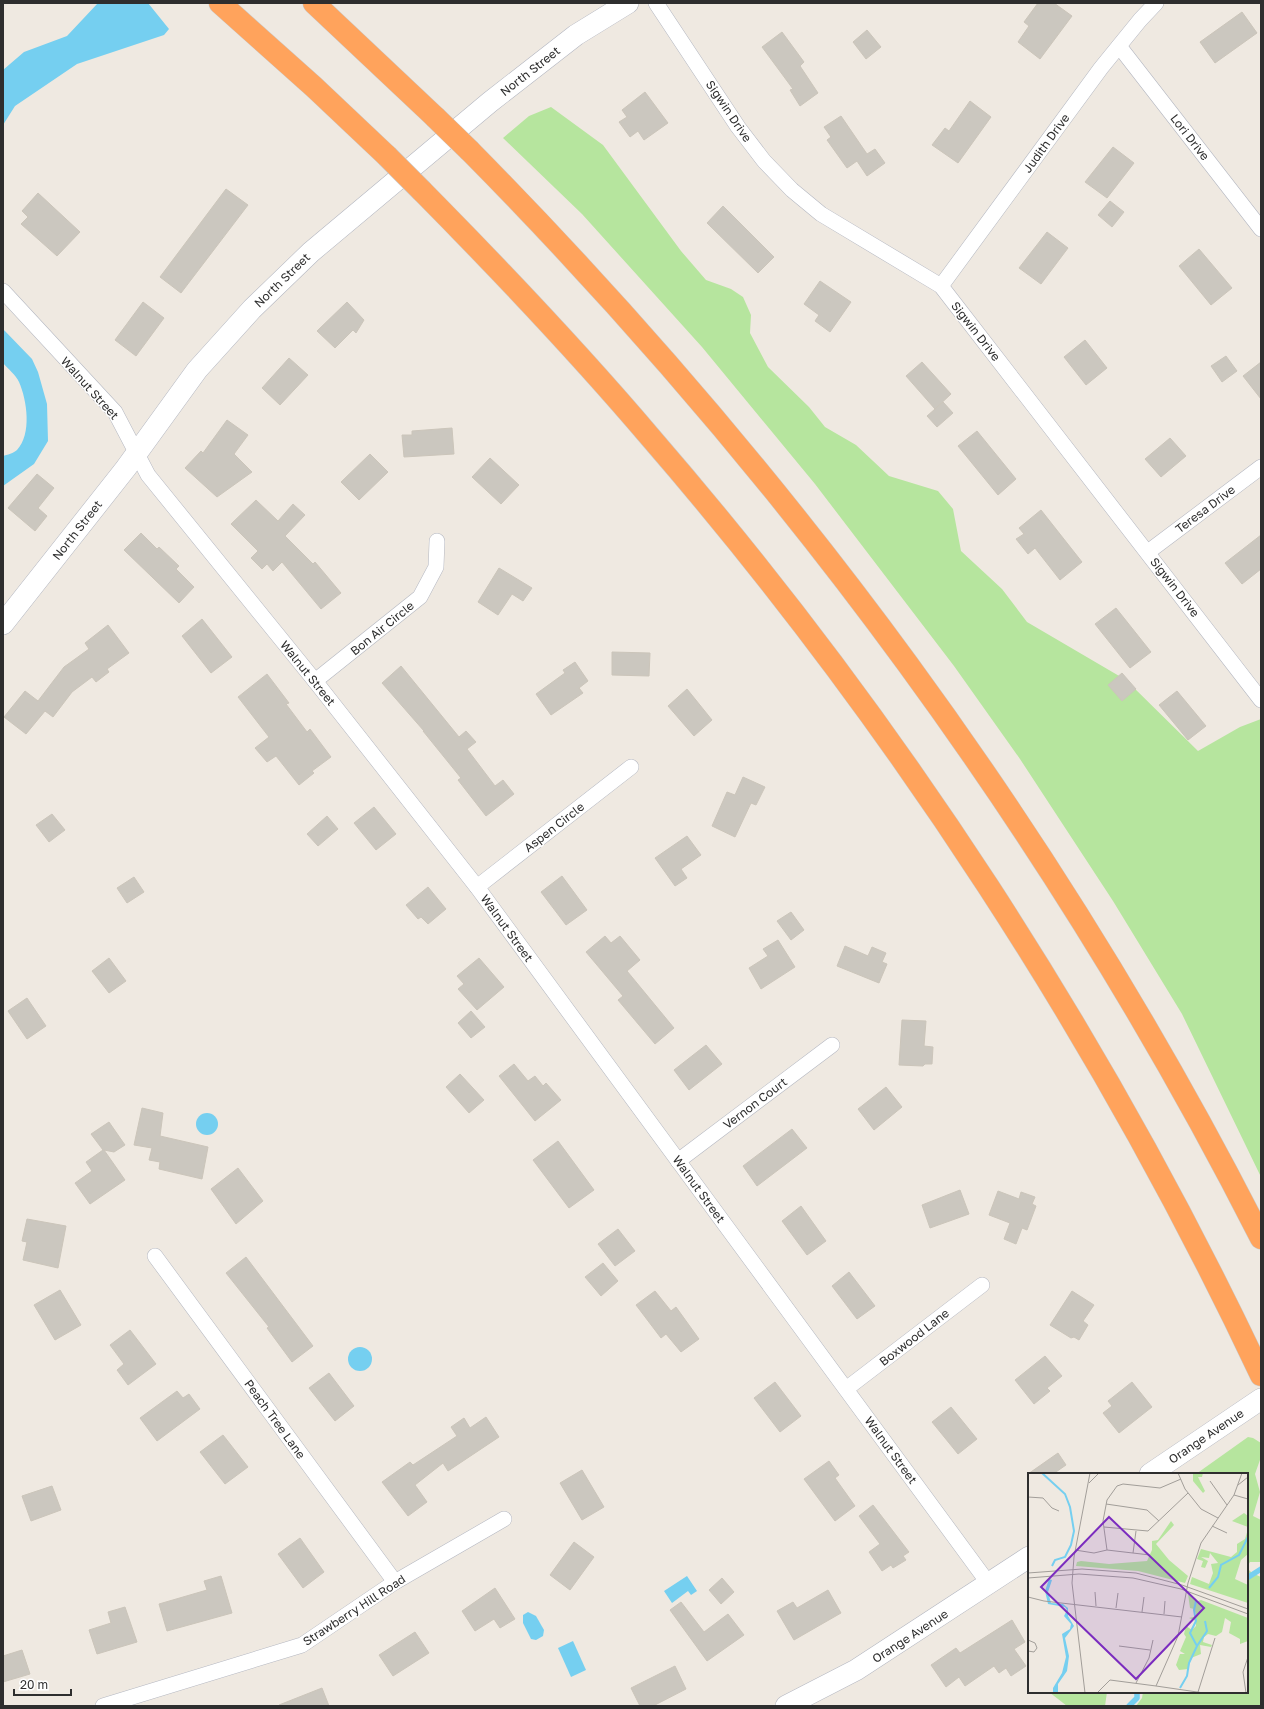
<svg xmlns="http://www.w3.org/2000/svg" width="1264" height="1709" font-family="'Golos Text',sans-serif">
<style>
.green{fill:#b6e59e}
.water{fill:#75cff0}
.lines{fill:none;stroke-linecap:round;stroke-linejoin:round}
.stream{stroke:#75cff0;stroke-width:5.5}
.building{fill:#cbc7bf;stroke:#cbc5ba}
.street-casing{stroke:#b4b7c1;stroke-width:16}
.secondary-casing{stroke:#b4b7c1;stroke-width:22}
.highway-casing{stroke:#c9c9c9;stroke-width:23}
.street{stroke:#fff;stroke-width:15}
.secondary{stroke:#fff;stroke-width:21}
.highway{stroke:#ffa35c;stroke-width:22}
.highway-bridge-casing{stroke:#c9c9c9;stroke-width:23;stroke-linecap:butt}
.highway-bridge{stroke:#ffa35c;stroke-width:22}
.labels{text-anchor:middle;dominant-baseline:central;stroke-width:3;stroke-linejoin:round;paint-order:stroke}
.street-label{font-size:12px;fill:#2e2e2e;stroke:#fff}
.inset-river{fill:none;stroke:#75cff0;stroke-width:2}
.inset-road{fill:none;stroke:#a29e99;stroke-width:1}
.view{fill:#7b2cbf;fill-opacity:0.15;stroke:#7b2cbf;stroke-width:2}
.inset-edge{fill:none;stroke:#2e2e2e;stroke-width:2}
</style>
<rect width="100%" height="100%" fill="#efe9e1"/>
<g class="green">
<polygon points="551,107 603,145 681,251 706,280 731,289 743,297 751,315 750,333 768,367 809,407 825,427 856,445 889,476 938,491 953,509 961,551 1002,589 1027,622 1126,680 1198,751 1240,727 1261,719 1261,1177 1182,1014 1113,901 1020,759 954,666 815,484 702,347 582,214 503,138 529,116"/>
<polygon points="1248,1437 1253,1438 1261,1443 1261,1457 1255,1474 1260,1492 1253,1516 1261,1520 1261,1562 1250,1562 1247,1567 1247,1474 1196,1474"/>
<polygon points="1247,1568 1252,1573 1261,1577 1261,1706 1136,1706 1142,1698 1143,1692 1247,1692"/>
<polygon points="1049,1692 1107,1692 1105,1706 1067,1706"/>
</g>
<g class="water">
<polygon points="98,3 148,3 169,29 164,35 77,64 15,106 3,125 3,70 24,52 67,36"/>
<path d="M 3,329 L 32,359 L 38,372 L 47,404 L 48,441 L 34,464 L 3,486 L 3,456 C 7,455 14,453 17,450 C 32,434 27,400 19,382 C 16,375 8,369 3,363 Z"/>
<circle cx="207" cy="1124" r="11"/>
<circle cx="360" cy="1359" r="12"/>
<polygon points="687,1576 697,1591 691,1595 688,1591 672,1603 664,1591"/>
<polygon points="528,1612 536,1616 544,1630 543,1636 536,1640 531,1639 523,1623 523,1615"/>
<polygon points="573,1641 586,1670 571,1677 558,1648"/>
</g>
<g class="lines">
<g class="stream">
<polyline points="1247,1578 1261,1569"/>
<polyline points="1129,1706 1137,1698 1137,1692"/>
</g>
</g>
<g class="building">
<polygon points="1038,3 1054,3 1072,16 1040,59 1018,42 1029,26 1024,22"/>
<polygon points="1242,12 1257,33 1215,63 1200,42"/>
<polygon points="867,30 881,47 866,59 853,42"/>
<polygon points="782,32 804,62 800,66 818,93 800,106 790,90 793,89 762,47"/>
<polygon points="645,92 668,123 644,140 638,131 630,137 619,122 627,117 622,110"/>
<polygon points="970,101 991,117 958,163 932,145 945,128 949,131"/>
<polygon points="841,116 867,154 875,149 885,163 867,176 857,161 847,168 827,140 831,137 824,127"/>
<polygon points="1113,147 1134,163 1107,198 1085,182"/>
<polygon points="226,189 248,205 181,293 160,277"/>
<polygon points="38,193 80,232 57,256 21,224 28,217 22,211"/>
<polygon points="1110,201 1124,212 1112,227 1098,215"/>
<polygon points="723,206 774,257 758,273 707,223"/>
<polygon points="1047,232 1068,248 1041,284 1019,268"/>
<polygon points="1199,249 1232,288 1211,305 1179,266"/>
<polygon points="820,281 851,302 830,332 815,321 819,315 804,304"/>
<polygon points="143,302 164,318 136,356 115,340"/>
<polygon points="347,302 364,320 356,333 353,330 335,348 317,331"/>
<polygon points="1085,340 1107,368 1086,385 1064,357"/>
<polygon points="1226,356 1237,371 1222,382 1211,366"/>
<polygon points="289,358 308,375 280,405 262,388"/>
<polygon points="922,362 951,394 935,409 906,376"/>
<polygon points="1261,362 1261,399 1243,376"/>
<polygon points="943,402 953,413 937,427 927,416"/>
<polygon points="227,420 248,435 234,454 252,472 217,497 185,468 201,451 203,453"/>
<polygon points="452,428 454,454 404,457 402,435 412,435 412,431"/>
<polygon points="977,431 1016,479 998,495 958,446"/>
<polygon points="1170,438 1186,456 1161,477 1145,459"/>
<polygon points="370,454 388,472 359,500 341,482"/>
<polygon points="490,458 519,485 501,504 472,477"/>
<polygon points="37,474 54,488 38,508 47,516 35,531 8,508"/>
<polygon points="256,500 278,521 293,504 305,515 285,536 313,564 315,562 341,593 321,609 282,562 273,571 267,564 262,569 251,558 258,551 231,524"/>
<polygon points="1041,510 1082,562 1060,580 1035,548 1028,554 1016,539 1024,534 1019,528"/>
<polygon points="141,533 157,549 159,547 179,566 176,569 194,587 179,603 124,550"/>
<polygon points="1261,535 1261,569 1242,584 1225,563"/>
<polygon points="499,568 532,588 523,601 512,594 498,615 478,602"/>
<polygon points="1116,608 1151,652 1130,668 1095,624"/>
<polygon points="202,619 232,657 211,673 182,636"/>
<polygon points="108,625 129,653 107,669 109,672 96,682 92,677 72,692 53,717 45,711 26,734 4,717 25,691 38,701 64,667 89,649 85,643"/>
<polygon points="612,652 650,653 649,676 612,675"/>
<polygon points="575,662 588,681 579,688 583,693 551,715 536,694 565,673 563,670"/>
<polygon points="401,666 459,737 466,731 476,742 467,749 495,786 503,780 514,794 486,816 458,780 461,778 423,731 424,731 382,683"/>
<polygon points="1122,673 1136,689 1122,701 1108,685"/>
<polygon points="267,674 289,703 286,704 307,732 310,729 331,757 312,771 314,773 299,785 276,756 267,762 255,748 269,737 238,697"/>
<polygon points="687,689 712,720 694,736 668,706"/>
<polygon points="1177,691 1206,726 1188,740 1159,705"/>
<polygon points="743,777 765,787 756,805 751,803 735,837 712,826 727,792 735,795"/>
<polygon points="374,807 396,834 376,850 354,823"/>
<polygon points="52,814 65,830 49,842 36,825"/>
<polygon points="327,816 338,829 318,846 307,834"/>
<polygon points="687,836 701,855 681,869 687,878 675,886 655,858"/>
<polygon points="562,876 587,910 566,925 541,892"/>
<polygon points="134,877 144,892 127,903 117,888"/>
<polygon points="428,887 446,909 428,924 421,917 418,919 406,905"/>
<polygon points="791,912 804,930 791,940 777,921"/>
<polygon points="605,936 611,943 620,936 640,960 627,971 674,1028 655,1044 618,1000 623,996 586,952"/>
<polygon points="778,940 795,967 761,989 749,968 768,956 763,949"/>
<polygon points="845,946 868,956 872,947 886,953 882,962 887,964 879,983 837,966"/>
<polygon points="109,958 126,981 109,993 92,971"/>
<polygon points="479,958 504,987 477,1010 458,989 464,984 457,976"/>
<polygon points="27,998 46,1026 27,1039 8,1011"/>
<polygon points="471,1011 485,1027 471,1038 458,1023"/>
<polygon points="902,1020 926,1021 924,1046 933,1047 932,1064 925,1064 923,1066 899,1065"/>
<polygon points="706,1045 722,1064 689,1090 674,1070"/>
<polygon points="514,1064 528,1081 535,1076 543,1086 546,1083 561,1100 535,1121 499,1076"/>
<polygon points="460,1074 484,1100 469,1113 446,1087"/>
<polygon points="886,1087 902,1107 874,1130 858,1109"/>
<polygon points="142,1108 163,1113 160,1136 208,1147 202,1179 159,1169 160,1162 149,1160 152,1148 134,1145"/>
<polygon points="109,1122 125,1145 114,1152 104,1150 125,1180 90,1204 75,1183 92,1171 86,1162 103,1150 91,1134"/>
<polygon points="792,1129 807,1148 757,1186 743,1166"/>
<polygon points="558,1141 594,1190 569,1208 533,1160"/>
<polygon points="238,1168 263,1201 236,1224 211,1189"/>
<polygon points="960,1190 969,1214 930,1228 922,1205"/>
<polygon points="998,1191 1019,1199 1021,1192 1035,1197 1032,1204 1036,1206 1027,1230 1022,1228 1016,1244 1004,1239 1010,1223 989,1215"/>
<polygon points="801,1206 826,1241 807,1255 782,1221"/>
<polygon points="27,1219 66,1226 58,1268 23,1260 27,1242 22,1241"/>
<polygon points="618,1229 635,1251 615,1266 598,1244"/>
<polygon points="246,1257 313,1346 292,1362 267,1328 269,1327 226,1273"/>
<polygon points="603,1263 618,1281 601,1296 585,1277"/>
<polygon points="849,1272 875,1306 857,1319 832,1286"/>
<polygon points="60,1290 81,1325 55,1340 34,1305"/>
<polygon points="655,1291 671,1311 676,1307 699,1339 681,1352 666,1334 661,1338 636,1305"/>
<polygon points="1072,1291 1094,1305 1083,1321 1088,1325 1079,1340 1074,1337 1071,1338 1050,1325"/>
<polygon points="130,1330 156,1364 128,1385 117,1370 124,1364 110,1345"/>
<polygon points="1045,1356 1062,1376 1047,1388 1050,1391 1034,1404 1015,1380"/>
<polygon points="329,1373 354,1406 335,1421 309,1388"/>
<polygon points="775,1382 801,1416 780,1432 754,1398"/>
<polygon points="1132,1382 1152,1407 1119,1433 1103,1413 1112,1406 1108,1401"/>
<polygon points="177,1391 183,1398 189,1394 200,1409 157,1441 140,1418"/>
<polygon points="951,1407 977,1439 958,1454 932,1422"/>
<polygon points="486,1417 499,1437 448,1471 443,1463 415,1485 427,1502 408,1516 382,1482 410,1462 413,1465 457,1436 451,1427 464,1418 470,1428"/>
<polygon points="223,1435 248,1467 225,1484 200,1452"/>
<polygon points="1058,1453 1066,1465 1053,1474 1028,1474"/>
<polygon points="829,1461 839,1475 835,1478 855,1506 835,1521 804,1479"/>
<polygon points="582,1470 604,1507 582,1520 560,1483"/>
<polygon points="52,1486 61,1510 31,1521 22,1496"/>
<polygon points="873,1505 909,1552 903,1556 906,1560 893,1568 891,1565 882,1571 869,1552 880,1544 859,1516"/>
<polygon points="300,1538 324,1572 303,1588 278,1554"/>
<polygon points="574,1542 594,1557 570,1590 550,1575"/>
<polygon points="221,1576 232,1613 167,1631 159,1604 207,1590 204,1581"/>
<polygon points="722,1578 734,1592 721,1604 709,1590"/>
<polygon points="495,1588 515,1619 500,1628 494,1619 475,1631 462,1611"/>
<polygon points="828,1590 841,1613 794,1640 777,1611 793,1602 797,1608"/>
<polygon points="681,1602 704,1632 728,1614 744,1635 707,1661 670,1610"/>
<polygon points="125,1607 137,1642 97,1654 89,1630 111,1623 108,1612"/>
<polygon points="1012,1620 1025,1642 1014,1649 1026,1666 1011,1676 1006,1668 999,1673 994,1666 965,1686 959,1677 946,1687 931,1665 956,1648 960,1653"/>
<polygon points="415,1632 429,1653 393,1676 379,1655"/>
<polygon points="22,1650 30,1674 3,1682 3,1656"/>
<polygon points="675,1666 686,1689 653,1706 640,1706 631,1688"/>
<polygon points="322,1688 329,1706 279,1706 279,1705"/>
</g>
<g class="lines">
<g class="street-casing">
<g id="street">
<polyline points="656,3 738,127 764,161 792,190 821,214 941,286 1261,700"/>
<polyline points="1119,46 1261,229"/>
<polyline points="941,286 1101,68 1140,20 1156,3"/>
<polyline points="3,291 115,412 148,475 315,681 477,887 989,1584"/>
<polyline points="1148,552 1261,467"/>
<polyline points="315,681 420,597 436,567 437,541"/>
<polyline points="477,887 631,767"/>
<polyline points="678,1161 832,1045"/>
<polyline points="155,1256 395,1582"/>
<polyline points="846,1389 982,1285"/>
<polyline points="103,1706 302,1645 395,1582 504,1519"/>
</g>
</g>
<g class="secondary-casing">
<g id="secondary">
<polyline points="3,624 126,468 197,370 252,309 311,252 490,102 576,35 628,3"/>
<polyline points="1150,1474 1261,1399"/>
<polyline points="786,1706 856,1670 1029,1557"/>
</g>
</g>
<g class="highway-casing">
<g id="highway">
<polyline points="220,3 314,87 387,156"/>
<polyline points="314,3 435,117"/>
<path d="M 470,151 C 786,471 1057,836 1261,1238"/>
<path d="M 422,191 C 501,271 578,352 651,438 C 895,720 1102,1038 1261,1375"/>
</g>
</g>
<use href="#street" class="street"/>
<use href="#secondary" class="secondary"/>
<use href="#highway" class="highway"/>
<g class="highway-bridge-casing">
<g id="highway-bridge">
<polyline points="435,117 470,151"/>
<polyline points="387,156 422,191"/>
</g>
</g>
<use href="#highway-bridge" class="highway-bridge"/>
</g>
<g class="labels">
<g class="street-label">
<text transform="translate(530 71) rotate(-38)">North Street</text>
<text transform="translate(729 111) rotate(56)">Sigwin Drive</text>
<text transform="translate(1190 137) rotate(52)">Lori Drive</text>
<text transform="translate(1046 143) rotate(-54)">Judith Drive</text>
<text transform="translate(282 280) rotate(-44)">North Street</text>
<text transform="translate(976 331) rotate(52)">Sigwin Drive</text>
<text transform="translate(90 388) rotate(48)">Walnut Street</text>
<text transform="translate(1205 509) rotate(-37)">Teresa Drive</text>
<text transform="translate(77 530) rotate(-52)">North Street</text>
<text transform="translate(1175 587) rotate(52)">Sigwin Drive</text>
<text transform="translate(382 628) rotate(-39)">Bon Air Circle</text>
<text transform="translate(308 673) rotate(51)">Walnut Street</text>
<text transform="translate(554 827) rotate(-38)">Aspen Circle</text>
<text transform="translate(507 928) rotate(54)">Walnut Street</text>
<text transform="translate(755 1103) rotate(-37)">Vernon Court</text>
<text transform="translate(699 1189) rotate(54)">Walnut Street</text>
<text transform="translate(914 1337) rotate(-38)">Boxwood Lane</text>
<text transform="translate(275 1419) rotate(54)">Peach Tree Lane</text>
<text transform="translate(1206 1436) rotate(-34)">Orange Avenue</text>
<text transform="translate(891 1450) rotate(54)">Walnut Street</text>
<text transform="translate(354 1610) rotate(-33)">Strawberry Hill Road</text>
<text transform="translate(910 1636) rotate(-33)">Orange Avenue</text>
</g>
</g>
<g transform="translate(1028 1473)">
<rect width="220" height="220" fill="#efe9e1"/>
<path d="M 165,0 L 175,0 L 174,4 L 170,4 L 177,18 L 175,20 L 165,8 ZM 216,40 L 220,43 L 220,54 L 204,48 ZM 143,48 L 146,52 L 128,71 L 141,87 L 160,103 L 157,110 L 110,98 L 48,93 L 49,89 L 53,88 L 81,91 L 119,88 L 124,77 L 124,68 L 130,67 ZM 220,56 L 220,81 L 213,87 L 207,106 L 220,112 L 220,130 L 162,111 L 164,104 L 181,111 L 185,100 L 183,91 L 190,90 L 182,80 L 181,85 L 173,84 L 180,88 L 177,95 L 173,94 L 175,88 L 169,86 L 173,76 L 203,84 L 209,79 L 209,71 L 217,66 ZM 160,121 L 168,126 L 167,129 L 173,127 L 220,145 L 220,168 L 212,171 L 212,166 L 201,160 L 203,149 L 197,145 L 194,159 L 188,163 L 180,161 L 176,164 L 175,169 L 184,172 L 183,174 L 172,172 L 173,181 L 163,185 L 160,196 L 151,197 L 148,192 L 152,181 L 157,181 L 152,178 L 158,164 L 156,161 L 158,153 L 164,157 L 168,153 L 168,148 L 161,145 L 169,143 L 166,136 L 162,135 Z" fill="#b6e59e"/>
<path d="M 21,106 L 24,107 L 20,119 L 23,130 L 35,131 L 40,135 L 40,143 L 46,153 L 37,165 L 41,183 L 39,198 L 30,211 L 30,220 L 25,220 L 25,215 L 34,200 L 38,184 L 34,161 L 42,156 L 43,151 L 36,143 L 39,137 L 37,134 L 20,131 L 17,118 Z" fill="#75cff0"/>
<path class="inset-river" d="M 14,0 L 37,21 L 42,34 L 46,58 L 43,72 L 37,84 L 27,87 L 24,93M 181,115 L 190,104 L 193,92 L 211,82 L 220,64M 169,173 L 179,158 L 177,148M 152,215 L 159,203 L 161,190 L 169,173 L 162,160 L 168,148 L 166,137 L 168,128"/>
<path class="inset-road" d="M 150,0 L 157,16 L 173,36 L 190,45M 182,8 L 199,32M 61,10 L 71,0M 210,12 L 220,4M 206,22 L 220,26M 0,24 L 15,25 L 24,35 L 31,38M 78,31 L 119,37 L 131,48M 184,53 L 199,60M 76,54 L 120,58 L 160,20M 47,77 L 66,80 L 79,77 L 122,82M 79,77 L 75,48 L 79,27 L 89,13 L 95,11 L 132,15 L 153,6M 105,80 L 108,58M 0,100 L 54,96 L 108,100 L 154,112 L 220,136M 0,105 L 51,101 L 105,105 L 153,116 L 220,141M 67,119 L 68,133M 0,124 L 16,128 L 154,144M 88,135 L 90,120M 114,139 L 116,124M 136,141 L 137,128M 0,167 L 7,170 L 9,175 L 6,179 L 0,178M 91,173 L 122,177M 108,210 L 121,185 L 125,167M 128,213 L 176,220M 170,219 L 187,165M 57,220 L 44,110 L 46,84 L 62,0M 69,220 L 82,207 L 128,213 L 150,163 L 160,110 L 173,70 L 206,22 L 214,0M 218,220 L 215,199 L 220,184"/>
<path class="view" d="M 81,44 L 176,135 L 108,206 L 13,114 Z"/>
<rect width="220" height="220" class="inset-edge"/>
</g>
<rect width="1264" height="1709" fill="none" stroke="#2e2e2e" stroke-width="8"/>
<path d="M14 1689v6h57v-6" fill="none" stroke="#2e2e2e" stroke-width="2"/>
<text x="20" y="1689" font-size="12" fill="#2e2e2e" stroke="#ffffff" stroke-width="3" paint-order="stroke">20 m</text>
</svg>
